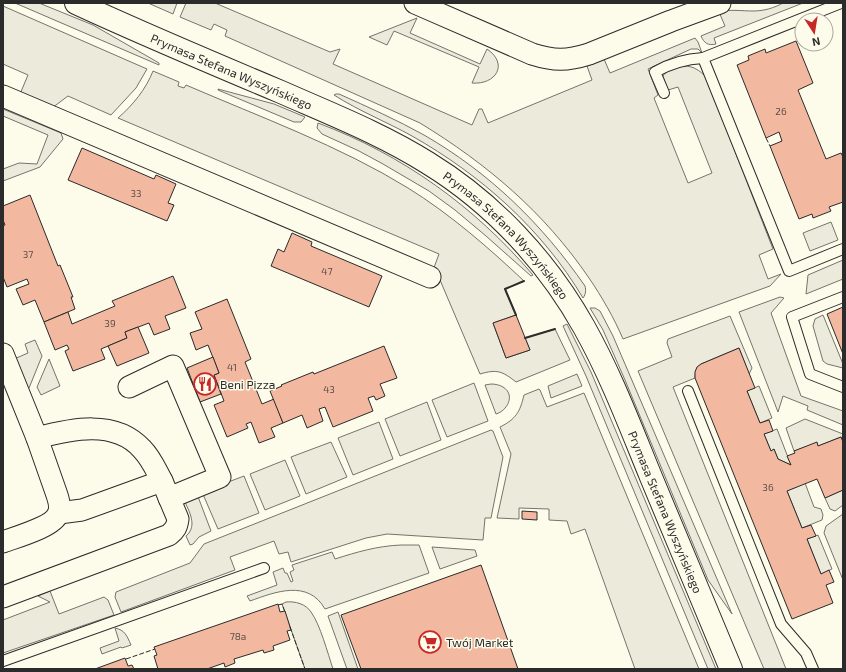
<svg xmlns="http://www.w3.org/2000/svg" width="846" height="672" font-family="'Exo 2',sans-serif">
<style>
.green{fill:#ecebdb;stroke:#74746e}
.building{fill:#f2b8a0;stroke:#2b2b2b}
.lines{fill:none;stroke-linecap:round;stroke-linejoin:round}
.service-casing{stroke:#2b2b2b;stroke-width:12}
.minor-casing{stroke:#2b2b2b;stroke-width:23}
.tertiary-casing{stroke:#2b2b2b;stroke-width:24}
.service{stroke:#fdfbea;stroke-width:10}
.minor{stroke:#fdfbea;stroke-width:21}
.tertiary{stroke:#fdfbea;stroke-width:22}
.fence{stroke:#2b2b2b;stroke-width:1;stroke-dasharray:5 2;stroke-linecap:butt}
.wall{stroke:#2b2b2b;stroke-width:2}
.labels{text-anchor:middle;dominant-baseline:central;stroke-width:3;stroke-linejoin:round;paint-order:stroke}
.number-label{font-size:10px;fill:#5d4e48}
.street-label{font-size:12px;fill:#2b2b2b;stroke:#fdfbea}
.poi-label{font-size:12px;fill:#2b2b2b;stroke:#fdfbea;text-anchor:start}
</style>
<rect width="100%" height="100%" fill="#fdfbea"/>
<g class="green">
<polygon points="15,3 39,3 93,25 159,63 159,65"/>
<polygon points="148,3 177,3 173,14"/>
<path d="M 186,3 L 215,3 L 330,52 L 340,49 L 333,64 L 472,125 L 479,109 L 482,109 L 488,123 L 592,80 L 587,66 L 604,59 L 610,73 L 695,38 L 698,42 L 702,53 L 698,49 L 691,49 L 648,69 L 658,95 L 654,98 L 688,183 L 712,173 L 678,87 L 668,90 L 663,76 C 669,67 686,63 696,69 C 700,71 703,74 706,77 L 773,249 L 759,255 L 768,279 L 781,274 L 770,286 L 623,339 C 614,318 602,297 589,278 C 544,212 487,164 420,123 L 225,36 L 227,30 L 214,24 L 211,30 L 180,17 Z"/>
<path d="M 783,3 L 803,3 L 714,38 L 716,44 C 708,46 704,43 701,36 L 725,26 L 719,12 C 731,9 741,11 753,11 C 764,11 774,8 783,3 Z"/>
<polygon points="3,6 147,69 136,88 111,115 68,96 52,108 20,94 28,75 3,64"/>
<path d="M 417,18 L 410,33 L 480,64 L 487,49 C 509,64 496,85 472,83 L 479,67 L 394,31 L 387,45 L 369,37 Z"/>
<path d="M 153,71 L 179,82 L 178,86 L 184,88 L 186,85 C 260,117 340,146 408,188 C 450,214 489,248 524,281 L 505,289 L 516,315 L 493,323 L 506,358 L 530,350 L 525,338 L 555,329 L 570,360 L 516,382 C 502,371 497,369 480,374 L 440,280 L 432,273 L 439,254 L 118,118 C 133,105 146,89 153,71 Z"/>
<polygon points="218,89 274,104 305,117 301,122 294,122 218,90"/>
<path d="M 336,94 L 339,94 C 368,107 397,120 424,135 C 490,173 542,224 585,286 C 586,290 586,294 583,298 C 542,229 481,175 412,136 C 387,122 359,111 334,95 Z"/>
<polygon points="3,109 61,133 63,139 40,167 3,181 3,169 19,163 37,164 48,135 3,116"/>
<path d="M 318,123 C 403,155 474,206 533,275 L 531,276 L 486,236 L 455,210 L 429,191 L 383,164 L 359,151 L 322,134 L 317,128 Z"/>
<polygon points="831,222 838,240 810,251 803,233"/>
<polygon points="843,260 843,279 806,294 808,275"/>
<polygon points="780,297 784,298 771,313 801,396 843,411 843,425 807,410 808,406 783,396 778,412 739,312"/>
<polygon points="590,308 595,308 600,311 613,336 732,614 708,580 625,380 603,330"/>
<polygon points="823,315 843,364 843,368 827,364 823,361 813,326 815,319"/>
<path d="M 730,316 L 752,368 L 749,374 L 739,348 L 701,364 C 696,368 695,371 695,378 L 673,387 L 786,669 L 764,669 L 638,371 L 672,357 L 667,343 L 668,339 Z"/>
<polygon points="567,324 591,372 716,669 708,669 586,376 563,326"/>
<polygon points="35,340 42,356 29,388 26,389 14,359 28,353 25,344"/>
<polygon points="49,359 60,386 41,395 37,387"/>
<polygon points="577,374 582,386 551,398 548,386"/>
<polygon points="474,383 488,421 447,437 432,400"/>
<path d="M 491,384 C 495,384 500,385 503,387 C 516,395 507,411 496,414 L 485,385 Z"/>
<polygon points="759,386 772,418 760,423 747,391"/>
<path d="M 539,389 L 540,390 L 547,407 L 584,393 L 699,669 L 635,669 L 585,529 L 571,534 L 567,521 L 549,520 L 549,509 L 519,508 L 519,519 L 497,518 L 511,454 L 500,427 C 516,419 520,412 524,395 Z"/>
<polygon points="427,402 441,440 400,456 385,419"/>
<polygon points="805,419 843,434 843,442 841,437 818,446 817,443 794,451 786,428"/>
<polygon points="379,422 393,459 353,475 338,438"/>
<polygon points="777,429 791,465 778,459 774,449 771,451 764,434"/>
<polygon points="491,430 493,431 503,457 491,518 485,518 483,540 387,534 366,538 291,562 288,552 279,554 274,541 230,557 235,570 121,612 115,597 116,592 190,563 204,544"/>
<polygon points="331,442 347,477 306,494 291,457"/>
<polygon points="285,460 300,496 265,510 250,474"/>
<polygon points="244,476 259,513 218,529 202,492"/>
<polygon points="805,483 814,507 821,509 823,515 822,520 802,528 787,491"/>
<polygon points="843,490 843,505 835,511 830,509 825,498"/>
<path d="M 197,494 L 211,531 L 199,537 L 193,544 L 190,545 L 186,536 C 198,526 189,511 184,500 Z"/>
<polygon points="843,514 843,580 824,533 826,526"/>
<polygon points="818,535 832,569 821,574 807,539"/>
<path d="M 401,545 L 419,545 L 429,573 L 325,609 C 308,579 275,592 250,601 L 247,596 L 277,585 L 273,572 L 283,568 L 285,573 L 287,573 L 291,582 L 293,581 L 290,572 L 294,570 L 292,565 L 332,552 L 335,559 C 357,552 377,546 401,545 Z"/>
<polygon points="432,547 475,550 477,556 440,569"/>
<polygon points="50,591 59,614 104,597 108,600 114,615 3,653 3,620 50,602 38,596"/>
<path d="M 286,602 C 295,601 306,604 311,612 C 320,624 328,654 333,669 L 305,669 L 282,604 Z"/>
<polygon points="338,612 358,669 347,669 328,616"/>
<path d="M 115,628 C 125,630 127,636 131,645 L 122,648 L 121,647 L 102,654 L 100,648 L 119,641 Z"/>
</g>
<g class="building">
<polygon points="796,41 813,83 798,90 826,159 841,153 843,157 843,202 829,207 831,211 813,218 812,214 799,219 770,146 782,141 779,132 766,138 737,65 749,60 748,56 765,49 766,53"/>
<polygon points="82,148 154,179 156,175 176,184 168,203 174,205 167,221 68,180"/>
<polygon points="30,195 58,266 60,265 73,297 71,297 75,309 44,322 35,300 23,305 16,289 29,284 27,279 7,287 3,277 3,226 5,225 3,220 3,206"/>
<polygon points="292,233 312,242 311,246 382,276 369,307 271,266 278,249 284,252"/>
<polygon points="173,276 186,308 165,316 170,329 154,335 149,323 125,332 127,338 101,349 105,359 73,371 65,351 69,349 67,345 55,350 44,322 68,312 72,324 115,306 112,301"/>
<polygon points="227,299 251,359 245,362 262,404 274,399 283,423 271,428 275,437 259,443 251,422 246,424 248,428 227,437 214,405 224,401 214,375 219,373 208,345 196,350 190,333 202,329 195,312"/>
<polygon points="843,307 843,354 827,314"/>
<polygon points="516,315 530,350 506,358 493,323"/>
<polygon points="138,327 149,353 117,366 108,346 127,338 125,332"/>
<polygon points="384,346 397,378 380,384 385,396 376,400 374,396 368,398 373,411 333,427 325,407 319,409 323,421 307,428 302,415 283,423 270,391 282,386 281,385 313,372 314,374"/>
<polygon points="739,348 755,388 747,391 760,423 769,420 773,431 764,434 771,451 774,449 778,459 791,465 787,456 795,453 794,451 817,442 818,446 841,437 843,442 843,490 825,498 817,479 787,491 802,528 811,525 816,536 807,539 821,574 829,570 834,582 826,585 833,603 792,619 695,378 695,372 697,367 701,364"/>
<polygon points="213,357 219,373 214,375 221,394 200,402 187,368"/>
<polygon points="522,511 537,512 537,520 522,519"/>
<polygon points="481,565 518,669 361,669 341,615"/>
<polygon points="278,604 280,612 285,611 291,630 287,631 290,640 273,646 274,650 264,653 263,650 234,659 235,663 225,667 224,663 207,669 158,669 154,656 157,655 154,647"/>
<polygon points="125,658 128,666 132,665 134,669 95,669"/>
</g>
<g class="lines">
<g class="service-casing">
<g id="service">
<polyline points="841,3 703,58 789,271 843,249"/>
<path d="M 664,93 L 655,72 C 671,63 685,59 703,58"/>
<polyline points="843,297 792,317 810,374 843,387"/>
<polyline points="688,391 781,624 806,653 813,669"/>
<polyline points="3,661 264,568"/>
</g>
</g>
<g class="minor-casing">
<g id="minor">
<path d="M 415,3 L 532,54 C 554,61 567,61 589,54 L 671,21 L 720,3"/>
<polyline points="3,96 430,277"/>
<path d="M 3,354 L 37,438 L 57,495 C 59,501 61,508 58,514 C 53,527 16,537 3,542"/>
<polyline points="129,387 173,366 220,477 169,498"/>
<path d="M 37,438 C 71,429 115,419 142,449 C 151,458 156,470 162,481 L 82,510 L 59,513"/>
<path d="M 3,597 L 169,535 C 175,530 177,527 178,519 L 162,481"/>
</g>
</g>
<g class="tertiary-casing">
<g id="tertiary">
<path id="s1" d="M 76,3 C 143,34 212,63 281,92 C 331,114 382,134 428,163 C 493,203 547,261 584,327 C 611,375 630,426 651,477 C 678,541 704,605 731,669"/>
</g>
</g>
<use href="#service" class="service"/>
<use href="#minor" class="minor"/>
<use href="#tertiary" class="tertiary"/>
<g class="fence">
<polyline points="766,138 770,146"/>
<polyline points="278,605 282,604 285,612"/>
<polyline points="290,627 305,669"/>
<polyline points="126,659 155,649"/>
</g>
<g class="wall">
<polyline points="516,315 505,289 524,281"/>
<polyline points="525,338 555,329"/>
</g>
</g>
<defs>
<g id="restaurant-ring" transform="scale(1.15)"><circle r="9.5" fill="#fdfbea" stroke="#c62828" stroke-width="1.5"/><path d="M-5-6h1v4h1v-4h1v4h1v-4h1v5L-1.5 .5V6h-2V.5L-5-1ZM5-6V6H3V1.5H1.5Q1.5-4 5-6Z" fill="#c62828"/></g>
<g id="supermarket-ring" transform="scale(1.15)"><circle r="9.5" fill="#fdfbea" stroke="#c62828" stroke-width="1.5"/><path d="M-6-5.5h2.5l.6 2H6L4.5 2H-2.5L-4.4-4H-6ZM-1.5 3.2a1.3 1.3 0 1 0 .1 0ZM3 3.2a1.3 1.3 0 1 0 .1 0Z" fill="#c62828"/></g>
</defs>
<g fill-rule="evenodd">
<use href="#restaurant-ring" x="205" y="384"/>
<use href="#supermarket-ring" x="430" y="642"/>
</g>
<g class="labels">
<g class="number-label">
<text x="781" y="111">26</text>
<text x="136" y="193">33</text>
<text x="28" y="254">37</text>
<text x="327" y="271">47</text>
<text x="110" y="323">39</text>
<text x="232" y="367">41</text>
<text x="329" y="389">43</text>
<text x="768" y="487">36</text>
<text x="238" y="636">78a</text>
</g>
<g class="street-label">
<text stroke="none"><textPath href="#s1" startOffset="170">Prymasa Stefana Wyszyńskiego</textPath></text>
<text stroke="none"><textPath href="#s1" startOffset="494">Prymasa Stefana Wyszyńskiego</textPath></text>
<text stroke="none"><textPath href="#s1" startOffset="818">Prymasa Stefana Wyszyńskiego</textPath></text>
</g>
<g class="poi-label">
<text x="220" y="384">Beni Pizza</text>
<text x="446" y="642">Twój Market</text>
</g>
</g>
<rect width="846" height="672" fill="none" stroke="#2b2b2b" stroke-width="8"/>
<g transform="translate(814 32) rotate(168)"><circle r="19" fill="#fdfbea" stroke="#a9a89e"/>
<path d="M0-3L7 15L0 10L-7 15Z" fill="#c62828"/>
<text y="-6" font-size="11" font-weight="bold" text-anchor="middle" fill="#2b2b2b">N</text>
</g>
</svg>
